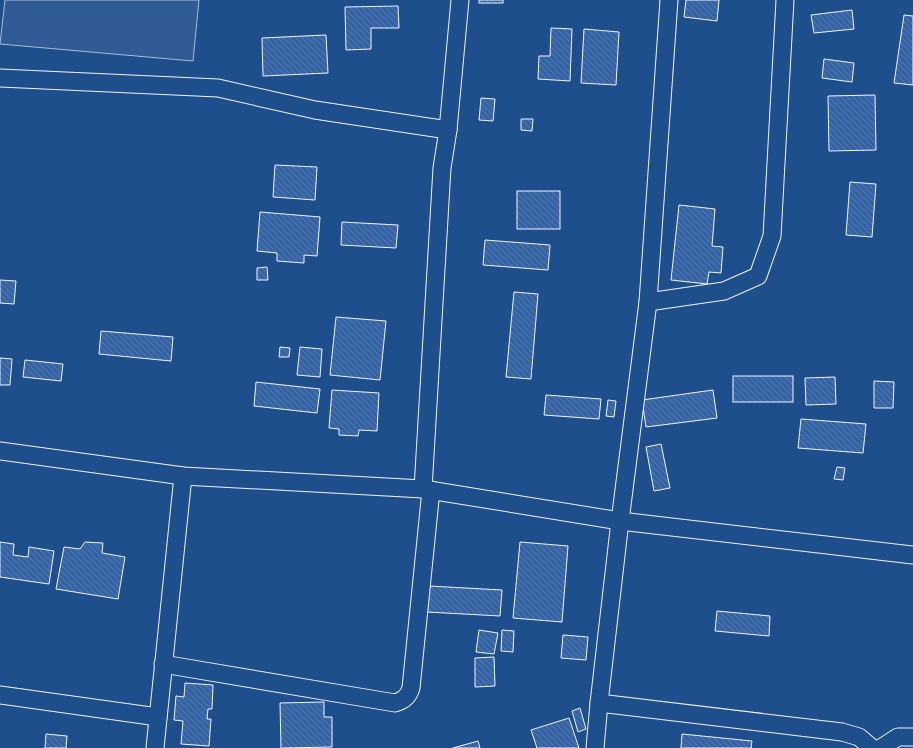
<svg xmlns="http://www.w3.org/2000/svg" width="913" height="748" font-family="Barlow,sans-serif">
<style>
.built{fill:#305b95;stroke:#a8bbd7}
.building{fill:url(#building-back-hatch);stroke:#f2f6ff}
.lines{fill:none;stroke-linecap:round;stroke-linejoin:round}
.street-casing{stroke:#f2f6ff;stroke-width:19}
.street{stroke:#1f4e8c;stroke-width:17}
</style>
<defs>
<pattern id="building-back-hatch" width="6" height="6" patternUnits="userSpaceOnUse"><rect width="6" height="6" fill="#3563a3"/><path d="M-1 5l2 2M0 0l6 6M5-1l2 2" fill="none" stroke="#537ab1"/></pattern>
</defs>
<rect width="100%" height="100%" fill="#1f4e8c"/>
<polygon class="built" points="5,0 199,0 193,61 0,44"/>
<g class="building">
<rect x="479" y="0" width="24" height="3"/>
<polygon points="686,0 719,0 717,21 684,17"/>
<polygon points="398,6 399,28 371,28 371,49 346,50 345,7"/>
<polygon points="852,10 854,29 814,33 811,15"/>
<polygon points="904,15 913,16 913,85 894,83"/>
<polygon points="551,28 572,29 570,81 538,79 539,56 550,56"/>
<polygon points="584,29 619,32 616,85 581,83"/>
<polygon points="326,35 328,73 263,76 262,38"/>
<polygon points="824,59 854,63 852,82 822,78"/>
<polygon points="875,95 876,150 829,151 828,96"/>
<polygon points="481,98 495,99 493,121 479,120"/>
<polygon points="521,119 533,119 532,131 521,130"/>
<polygon points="275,165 317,167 315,200 273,197"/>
<polygon points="850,182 876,184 872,237 846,235"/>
<rect x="517" y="191" width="43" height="38"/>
<polygon points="679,205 715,209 712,246 723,247 721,273 709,272 707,284 671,280"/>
<polygon points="260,212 320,217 317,256 304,255 304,263 277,261 277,253 257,251"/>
<polygon points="342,222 398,225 396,248 341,245"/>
<polygon points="485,240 550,245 548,270 483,265"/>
<polygon points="267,267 268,280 257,280 257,268"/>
<polygon points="0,280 16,281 14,304 0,303"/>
<polygon points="514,292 538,294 531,379 506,377"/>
<polygon points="336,317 386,321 380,380 330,375"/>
<polygon points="101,331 173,337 171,361 99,354"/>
<polygon points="280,347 290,348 289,357 279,357"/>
<polygon points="300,347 322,349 320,377 297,375"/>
<polygon points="0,358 12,359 10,385 0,385"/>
<polygon points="25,360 63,364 61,381 23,377"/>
<rect x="733" y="376" width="60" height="26"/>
<polygon points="835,377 836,404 806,405 805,378"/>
<polygon points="874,381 894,382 893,408 874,408"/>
<polygon points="256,382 320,389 317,413 254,406"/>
<polygon points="332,390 379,393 377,431 359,430 358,436 339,435 339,429 329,428"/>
<polygon points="713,390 717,418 646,427 642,400"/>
<polygon points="546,395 601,399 599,419 544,415"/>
<polygon points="608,400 616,401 614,417 606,416"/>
<polygon points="801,419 866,424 863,453 798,448"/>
<polygon points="661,444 670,488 654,491 646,447"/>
<polygon points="837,467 845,468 843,480 834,479"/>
<polygon points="0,542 14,544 13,555 28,557 29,547 54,551 49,584 0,577"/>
<polygon points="85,542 103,543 102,553 125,557 118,599 56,589 64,547 80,549"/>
<polygon points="520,542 568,546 562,622 513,618"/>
<polygon points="429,586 502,590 500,616 427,612"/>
<polygon points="717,611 770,616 769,636 715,631"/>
<polygon points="479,630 498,633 494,654 476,652"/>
<polygon points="502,630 514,631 513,652 501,651"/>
<polygon points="563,635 588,637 586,660 561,658"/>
<polygon points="494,657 495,686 475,687 475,658"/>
<polygon points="185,683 213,685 212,709 208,709 207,719 211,719 209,746 181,744 183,721 174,720 176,696 184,697"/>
<polygon points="324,702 324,717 332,717 332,747 281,748 280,703"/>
<polygon points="580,708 586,729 578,732 572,711"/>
<polygon points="569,718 579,748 537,748 531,730"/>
<polygon points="46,734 67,736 66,748 45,748"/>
<polygon points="682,734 752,741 751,748 681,748"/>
<polygon points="478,741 480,748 453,748"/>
</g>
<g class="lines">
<g class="street-casing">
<g id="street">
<polyline points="0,78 218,88 315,110 448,130"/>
<polyline points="648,302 724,291 758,276 772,236 785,0"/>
<polyline points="0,451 183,476 423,489 620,521 913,555"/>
<polyline points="423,489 442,168 448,130 460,0"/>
<path d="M 163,664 L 395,703 C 404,700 408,697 411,688 L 431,490"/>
<polyline points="0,695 158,717"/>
<polyline points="599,703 842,732 859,737 872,748"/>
<polyline points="155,748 183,476"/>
<polyline points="595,748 599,703 620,521 648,302 669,0"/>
<polyline points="881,748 898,737 913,737"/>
</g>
</g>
<use href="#street" class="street"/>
</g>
</svg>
